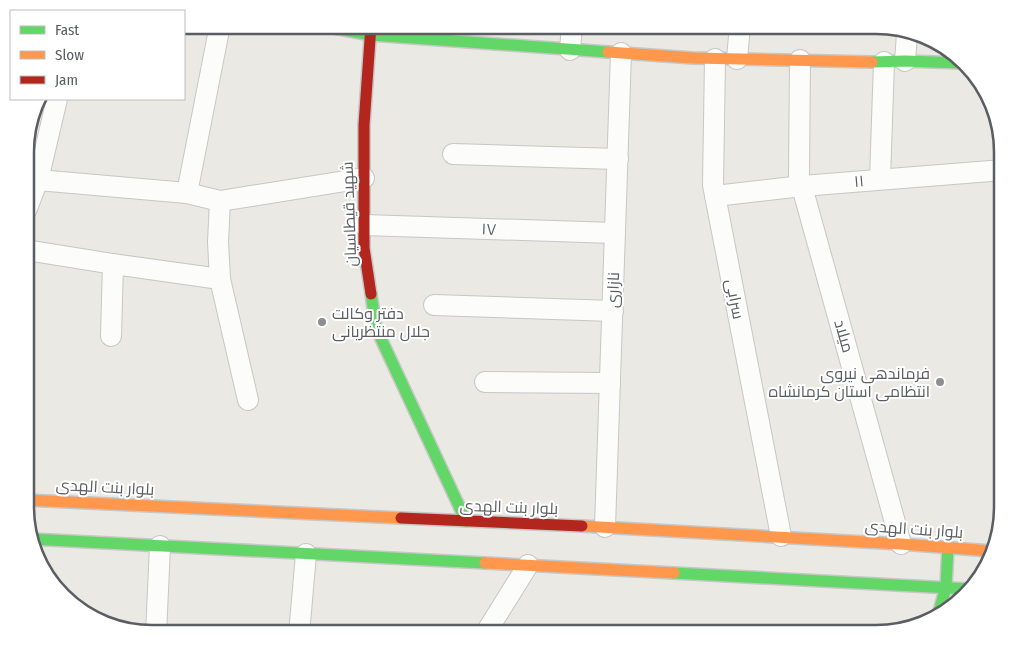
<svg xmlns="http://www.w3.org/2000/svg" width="1028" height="659" font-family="'Fira Sans Condensed',Cairo,sans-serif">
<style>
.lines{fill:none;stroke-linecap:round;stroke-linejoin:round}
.street-casing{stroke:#c6c7c6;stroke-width:22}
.fast-casing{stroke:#c6c7c6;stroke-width:14}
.slow-casing{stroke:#c6c7c6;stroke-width:14}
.jam-casing{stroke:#c6c7c6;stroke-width:14}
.street{stroke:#fcfcfb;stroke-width:20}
.fast{stroke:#63d668;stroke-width:11}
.slow{stroke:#ff974d;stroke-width:11}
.jam{stroke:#b3261e;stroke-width:11}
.poi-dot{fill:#8c8e8f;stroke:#fff;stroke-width:2}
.labels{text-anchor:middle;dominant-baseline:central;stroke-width:4;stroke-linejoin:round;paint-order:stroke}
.street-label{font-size:16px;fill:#5a5d61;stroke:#fff}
.poi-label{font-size:16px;fill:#5a5d61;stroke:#fff;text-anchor:start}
.rim{fill:none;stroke:#5a5d61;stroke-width:2.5}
</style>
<rect width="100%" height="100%" fill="#eae9e4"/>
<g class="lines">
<g class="street-casing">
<g id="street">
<polyline points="570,50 572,25"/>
<polyline points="715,59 713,185 781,536"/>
<polyline points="737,59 740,25"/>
<polyline points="800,60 799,176 901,544"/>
<polyline points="905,61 907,34"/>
<polyline points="453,154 618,159"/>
<polyline points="880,179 884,62"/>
<polyline points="38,180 187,193 220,201 364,178"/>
<polyline points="187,193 220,25"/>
<polyline points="715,196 802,186 1003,170"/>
<polyline points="220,201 218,242 220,279 248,400"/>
<polyline points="26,211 38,180 57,99"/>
<polyline points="364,225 615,233"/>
<polyline points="26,250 113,264 220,279"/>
<polyline points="434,305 613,311"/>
<polyline points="111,336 113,264"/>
<polyline points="485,382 610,383"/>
<polyline points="605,527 621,53"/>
<polyline points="156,634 160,546"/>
<polyline points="299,634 306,554"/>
<polyline points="485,634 528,565"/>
</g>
</g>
<g class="fast-casing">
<g id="fast">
<polyline points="318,25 371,35 608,52"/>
<polyline points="872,62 905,61 962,63"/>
<polyline points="371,294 376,328 466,521"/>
<polyline points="32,539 485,563"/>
<polyline points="674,573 969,589"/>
<polyline points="937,618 946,587 948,547"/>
</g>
</g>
<g class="slow-casing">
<g id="slow">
<polyline points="608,52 693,58 872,62"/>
<polyline points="26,500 401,518"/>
<polyline points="582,526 901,544 991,551"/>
<polyline points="485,563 674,573"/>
</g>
</g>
<g class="jam-casing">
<g id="jam">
<polyline points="371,294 364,248 364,125 371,25"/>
<polyline points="401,518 582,526"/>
</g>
</g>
<use href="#street" class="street"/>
<use href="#fast" class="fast"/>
<use href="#slow" class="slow"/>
<use href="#jam" class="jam"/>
</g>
<g class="poi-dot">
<circle cx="322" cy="322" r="5"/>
<circle cx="940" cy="382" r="5"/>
</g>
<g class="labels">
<g class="street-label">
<text transform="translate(859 181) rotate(-5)">۱۱</text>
<text transform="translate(349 214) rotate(-92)">شهید قیطاسیان</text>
<text transform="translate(489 229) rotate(2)">۱۷</text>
<text transform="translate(613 290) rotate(-88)">نازاری</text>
<text transform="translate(735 299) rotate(79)">سرابی</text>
<text transform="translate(844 336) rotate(74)">میلاد</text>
<text transform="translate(105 487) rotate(3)">بلوار بنت الهدی</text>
<text transform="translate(509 507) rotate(2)">بلوار بنت الهدی</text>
<text transform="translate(914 529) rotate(4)">بلوار بنت الهدی</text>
</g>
<g class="poi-label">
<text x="332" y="313">دفتر وکالت<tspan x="332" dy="18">جلال منتظریانی</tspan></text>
<text x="930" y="373" text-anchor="end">فرماندهی نیروی<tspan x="930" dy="18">انتظامی استان کرمانشاه</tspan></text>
</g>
</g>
<path d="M0 0H1028V659H0ZM152 34H876A118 118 0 0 1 994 152V507A118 118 0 0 1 876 625H152A118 118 0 0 1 34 507V152A118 118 0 0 1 152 34Z" fill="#fff" fill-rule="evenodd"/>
<path class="rim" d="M152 34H876A118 118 0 0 1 994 152V507A118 118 0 0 1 876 625H152A118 118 0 0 1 34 507V152A118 118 0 0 1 152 34Z"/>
<rect x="10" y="10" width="175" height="90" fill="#ffffff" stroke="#bdbec0"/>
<rect x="20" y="26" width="25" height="8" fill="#63d668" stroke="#bdbec0"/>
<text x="55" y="35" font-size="15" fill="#5a5d61">Fast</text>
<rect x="20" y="51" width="25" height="8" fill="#ff974d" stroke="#bdbec0"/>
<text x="55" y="60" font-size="15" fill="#5a5d61">Slow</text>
<rect x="20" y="76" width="25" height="8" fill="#b3261e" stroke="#bdbec0"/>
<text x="55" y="85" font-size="15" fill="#5a5d61">Jam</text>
</svg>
